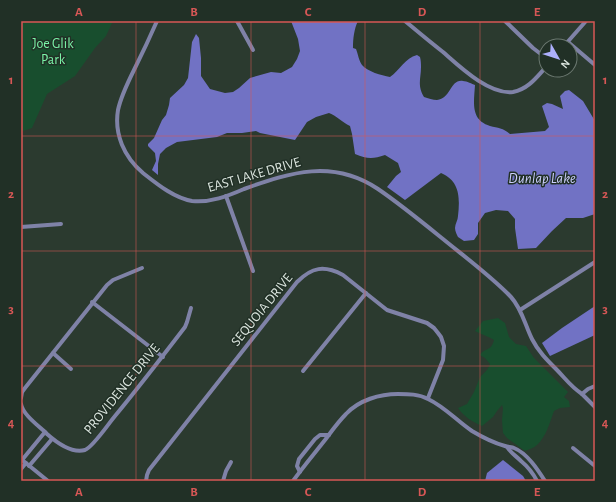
<svg xmlns="http://www.w3.org/2000/svg" width="616" height="502" font-family="'Alegreya Sans',sans-serif">
<style>
.green{fill:#184e2e}
.water{fill:#7172c4}
.lines{fill:none;stroke-linecap:round;stroke-linejoin:round}
.street{stroke:#7f82a7;stroke-width:4}
.grid{fill:none;stroke:#d75756;stroke-width:1;stroke-opacity:0.55}
.labels{text-anchor:middle;dominant-baseline:central;stroke-width:3;stroke-linejoin:round;paint-order:stroke}
.park-label{font-size:14px;fill:#7bf5a8;stroke:#213026}
.street-label{font-size:14px;fill:#dbe5de;stroke:#213026}
.water-label{font-size:15px;font-style:italic;fill:#cbcefb;stroke:#213026}
.neatline{fill:none;stroke:#d75756;stroke-width:1.5}
.grid-label{font-size:13px;text-anchor:middle;font-weight:bold;fill:#d75756}
</style>
<rect width="100%" height="100%" fill="#2b3a2f"/>
<g class="green">
<polygon points="21,21 113,21 106,36 95,48 75,76 47,94 32,128 23,131 21,130"/>
<path d="M 498,318 L 505,323 L 509,337 L 516,344 L 526,346 L 534,358 L 568,392 L 564,397 L 569,401 L 570,407 L 560,408 L 554,411 C 550,422 546,437 537,445 C 534,448 529,449 525,451 L 507,438 L 503,433 L 502,420 L 503,408 L 502,405 L 497,411 L 493,417 L 482,426 C 473,422 464,417 458,408 L 467,404 L 474,392 L 480,377 L 487,370 L 490,364 L 485,358 L 480,355 C 485,347 491,352 494,340 C 488,336 482,335 475,331 L 483,321 Z"/>
</g>
<g class="water">
<path d="M 291,21 L 358,21 C 354,29 353,39 353,48 L 356,49 C 358,54 359,61 362,65 C 368,72 381,75 390,77 C 400,70 405,58 417,55 L 420,57 C 421,61 421,64 421,67 C 421,79 417,85 424,97 C 428,98 433,100 437,100 C 451,99 450,79 463,81 C 467,81 472,84 475,85 C 474,102 470,120 490,126 C 498,128 503,128 510,134 L 545,131 L 549,127 L 542,106 L 547,103 L 552,104 L 563,109 L 560,96 L 565,91 L 569,90 L 583,101 L 595,121 L 595,214 L 583,218 L 566,218 L 552,231 L 536,248 L 518,249 L 515,228 L 515,219 L 508,211 L 496,210 L 485,213 L 478,223 L 478,234 L 474,240 L 464,241 L 458,237 C 457,235 455,231 455,228 C 455,224 458,220 458,216 C 460,198 460,181 441,173 L 405,200 L 387,187 L 396,176 L 401,172 L 398,163 L 385,155 C 373,159 367,159 355,154 L 352,134 L 350,126 C 342,122 337,116 329,113 L 316,117 L 307,122 L 295,140 L 260,133 L 256,131 L 242,133 L 227,133 L 217,137 L 177,142 L 166,148 L 160,154 L 158,164 L 158,175 L 152,170 L 156,161 L 155,153 L 148,146 L 148,144 L 154,138 L 162,120 L 166,115 L 169,105 L 170,98 L 184,85 L 188,78 L 192,42 L 196,34 L 199,38 L 201,58 L 201,76 L 210,89 L 225,93 L 233,92 L 239,88 L 250,78 L 271,72 L 281,73 L 292,67 L 297,59 L 300,51 L 298,39 Z"/>
<polygon points="595,306 595,335 550,356 542,343 562,328"/>
<polygon points="503,460 523,476 526,481 485,481 487,473"/>
</g>
<g class="lines">
<g class="street">
<path d="M 157,21 C 150,37 142,54 134,70 C 128,82 121,96 118,110 C 114,134 124,157 143,173 C 157,184 174,198 192,201 C 210,203 228,196 244,189 C 291,172 333,159 378,189 C 400,204 422,222 443,239 C 465,257 492,277 511,297 C 522,309 525,325 532,339 C 538,351 547,360 556,369 C 566,379 570,386 582,394 L 588,389 L 595,386"/>
<polyline points="237,21 253,50"/>
<path d="M 405,21 C 417,31 430,42 443,52 C 459,66 489,95 513,92 C 528,89 536,78 546,67"/>
<polyline points="505,21 533,48 546,58"/>
<polyline points="568,42 595,65"/>
<polyline points="564,46 586,21"/>
<polyline points="226,196 253,271"/>
<polyline points="21,227 61,224"/>
<polyline points="92,302 163,357"/>
<polyline points="520,310 595,262"/>
<polyline points="53,353 71,369"/>
<polyline points="303,371 366,293"/>
<polyline points="582,394 595,407"/>
<polyline points="21,398 22,392 25,388 107,285 113,280 142,268"/>
<path d="M 21,404 C 23,415 39,426 47,434 C 56,442 71,454 85,450 C 93,447 109,423 115,416 C 139,387 162,357 185,327 L 187,322 L 191,308"/>
<path d="M 507,447 C 511,453 516,456 521,461 C 527,466 533,473 537,481"/>
<polyline points="573,448 595,466"/>
<polyline points="21,459 48,481"/>
<polyline points="22,460 45,432"/>
<polyline points="29,466 52,439"/>
<polyline points="21,469 26,463"/>
<polyline points="300,472 297,466 299,459 315,439 320,435 329,435"/>
<path d="M 146,481 L 147,475 L 149,470 L 297,282 C 312,267 324,265 343,275 L 387,310 L 427,323 L 434,328 L 438,333 L 441,337 L 444,346 L 443,360 L 428,398"/>
<polyline points="223,481 226,471 231,462"/>
<path d="M 293,481 C 303,467 314,454 325,440 C 331,432 338,422 346,414 C 359,400 380,394 398,394 C 408,394 419,394 428,399 C 445,407 457,421 472,431 C 482,437 494,443 505,446 C 508,447 512,447 514,448 C 527,453 538,470 545,481"/>
</g>
</g>
<path class="grid" d="M 136,21 L 136,481M 251,21 L 251,481M 365,21 L 365,481M 480,21 L 480,481M 21,136 L 595,136M 21,251 L 595,251M 21,366 L 595,366"/>
<g class="labels">
<g class="park-label">
<text x="53" y="44">Joe Glik<tspan x="53" dy="16">Park</tspan></text>
</g>
<g class="street-label">
<text transform="translate(254 175) rotate(-16)">EAST LAKE DRIVE</text>
<text transform="translate(262 310) rotate(-51)">SEQUOIA DRIVE</text>
<text transform="translate(122 389) rotate(-51)">PROVIDENCE DRIVE</text>
</g>
<g class="water-label">
<text x="542" y="178">Dunlap Lake</text>
</g>
</g>
<rect width="616" height="502" fill="none" stroke="#213026" stroke-width="44"/>
<g transform="translate(558 58) rotate(129)"><circle r="19" fill="#213026" stroke="#6b7870"/>
<path d="M0-3L7 15L0 10L-7 15Z" fill="#acaffb"/>
<text y="-6" font-size="11" font-weight="bold" text-anchor="middle" fill="#dbe5de">N</text>
</g>
<rect x="22" y="22" width="572" height="458" class="neatline"/>
<g class="grid-label">
<text x="79" y="16">A</text>
<text x="194" y="16">B</text>
<text x="308" y="16">C</text>
<text x="422" y="16">D</text>
<text x="537" y="16">E</text>
<text x="11" y="84">1</text>
<text x="605" y="84">1</text>
<text x="11" y="198">2</text>
<text x="605" y="198">2</text>
<text x="11" y="313">3</text>
<text x="605" y="313">3</text>
<text x="11" y="427">4</text>
<text x="605" y="427">4</text>
<text x="79" y="496">A</text>
<text x="194" y="496">B</text>
<text x="308" y="496">C</text>
<text x="422" y="496">D</text>
<text x="537" y="496">E</text>
</g>
</svg>
